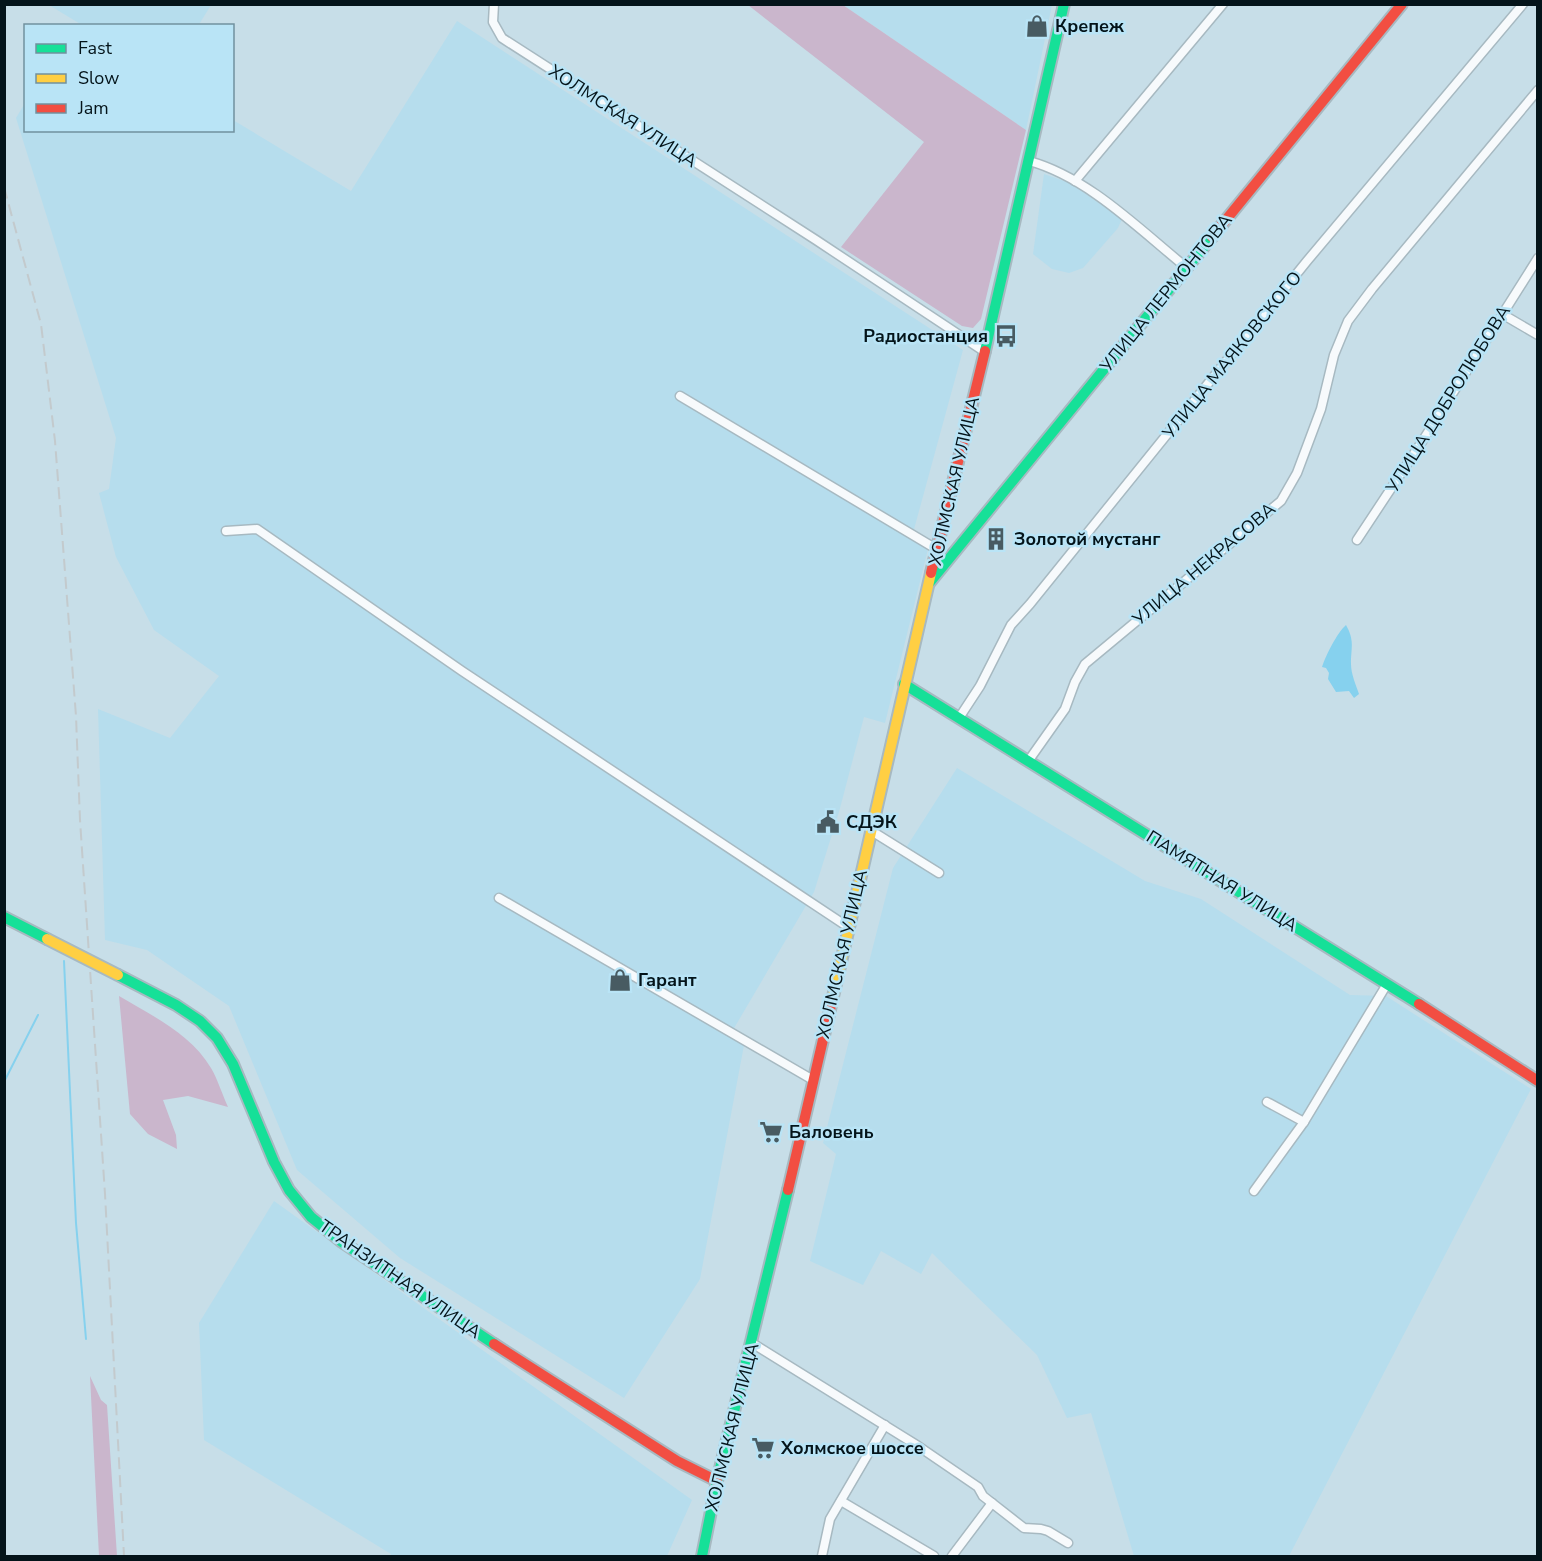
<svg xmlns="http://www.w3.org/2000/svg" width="1542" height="1561" font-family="'Nunito Sans',sans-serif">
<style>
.built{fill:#b6dded}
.green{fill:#cab6cc}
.water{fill:#86d1ee}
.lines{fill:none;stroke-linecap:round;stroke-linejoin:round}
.stream{stroke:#86d1ee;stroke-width:2}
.street-casing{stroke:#a7b9c1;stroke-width:11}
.fast-casing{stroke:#a7b9c1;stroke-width:14}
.slow-casing{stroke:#a7b9c1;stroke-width:14}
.jam-casing{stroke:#a7b9c1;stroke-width:14}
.street{stroke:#f7fafc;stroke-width:8}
.fast{stroke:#16e098;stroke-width:10}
.slow{stroke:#ffcf43;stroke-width:10}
.jam{stroke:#f24e42;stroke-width:10}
.rail{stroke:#c3cacd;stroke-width:2;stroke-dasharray:12 6;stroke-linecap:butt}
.slow-bridge-casing{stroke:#a7b9c1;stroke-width:14;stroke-linecap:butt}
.slow-bridge{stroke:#ffcf43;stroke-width:10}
.labels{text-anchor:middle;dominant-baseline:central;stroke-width:5;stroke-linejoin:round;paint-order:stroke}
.poi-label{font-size:18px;font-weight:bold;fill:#04141a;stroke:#b9e4f6;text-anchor:start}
.street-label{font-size:18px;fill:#04141a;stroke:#b9e4f6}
</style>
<rect width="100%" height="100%" fill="#c7dee8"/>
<g class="built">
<polygon points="49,5 211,5 198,26 82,25"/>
<polygon points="843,5 1052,5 1026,130"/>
<polygon points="457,21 963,350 913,533 929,545 885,723 864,717 839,812 814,892 733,1030 745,1040 700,1279 624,1398 400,1258 297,1170 229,1006 147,950 105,940 98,709 170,738 219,676 154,630 116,557 99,493 109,489 116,438 16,118 25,103 26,130 232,130 233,120 351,191"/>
<polygon points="1044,174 1070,183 1122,219 1118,228 1083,268 1069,273 1052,269 1033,254"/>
<polygon points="957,768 1145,881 1201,899 1350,995 1386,996 1531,1089 1289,1556 1134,1556 1091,1413 1067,1418 1037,1355 932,1253 921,1274 881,1251 863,1285 810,1261 836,1154 823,1143 893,868"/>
<polygon points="274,1201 692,1500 667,1556 390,1556 391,1554 204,1440 199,1323"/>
</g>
<g class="green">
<polygon points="748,5 843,5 1026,130 981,319 973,328 962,326 841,247 924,142"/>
<path d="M 119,996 C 151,1015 191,1034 211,1068 C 218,1080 222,1094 228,1107 L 188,1096 L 163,1100 L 176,1135 L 177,1149 L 148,1134 L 130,1114 Z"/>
<polygon points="90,1376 101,1400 107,1405 117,1556 99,1556"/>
</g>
<path class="water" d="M 1346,625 C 1355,641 1351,648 1351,664 C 1351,674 1356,685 1359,694 L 1354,698 L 1349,691 L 1336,692 L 1328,679 L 1329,673 L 1326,668 L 1322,667 C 1326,655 1337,633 1346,625 Z"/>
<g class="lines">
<g class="stream">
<polyline points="64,961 76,1223 86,1339"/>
<polyline points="4,1082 38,1015"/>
</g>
<g class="street-casing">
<g id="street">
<polyline points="494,4 493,22 502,38 816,240 985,352"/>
<path d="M 1029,161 C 1088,177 1140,230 1187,268"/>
<polyline points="1075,181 1223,4"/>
<polyline points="1502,314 1538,335"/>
<polyline points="680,396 938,550"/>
<polyline points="226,531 257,529 462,671 848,927"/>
<polyline points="1357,540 1425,437 1538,258"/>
<polyline points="959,718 980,686 1011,625 1030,604 1307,261 1523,4"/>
<polyline points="1029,760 1065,709 1075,682 1085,664 1281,501 1297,473 1321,409 1334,355 1348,321 1372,289 1538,90"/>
<polyline points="870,830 939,873"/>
<polyline points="499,898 813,1080"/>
<polyline points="1267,1102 1304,1122"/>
<polyline points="1254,1191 1304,1122 1387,984"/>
<polyline points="752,1343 918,1446 978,1487 983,1496 1024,1528 1041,1529 1048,1531 1068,1543"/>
<polyline points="841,1501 934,1556"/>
<polyline points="822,1556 830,1519 885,1425"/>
<polyline points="952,1556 992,1503"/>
</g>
</g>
<g class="fast-casing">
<g id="fast">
<polyline points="985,351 1064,4"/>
<polyline points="930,582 1212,237"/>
<polyline points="904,684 1419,1004"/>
<polyline points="4,917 47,939"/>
<polyline points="118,975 176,1005 200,1021 217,1038 233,1064 274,1162 289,1190 311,1217 342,1242 494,1344"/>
<polyline points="702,1556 717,1481 788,1190"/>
</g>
</g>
<g class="slow-casing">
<polyline id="slow" points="832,1001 931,573"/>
</g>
<g class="jam-casing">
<g id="jam">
<polyline points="1212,237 1402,4"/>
<polyline points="931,573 985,351"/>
<polyline points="1419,1004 1538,1081"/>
<polyline points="788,1190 832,1001"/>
<polyline points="494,1344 677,1461 717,1481"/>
</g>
</g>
<use href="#street" class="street"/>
<use href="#fast" class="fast"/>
<use href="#slow" class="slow"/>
<use href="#jam" class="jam"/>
<polyline class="rail" points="4,187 41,324 55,441 76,716 80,820 105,1194 124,1556"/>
<g class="slow-bridge-casing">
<polyline id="slow-bridge" points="47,939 118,975"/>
</g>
<use href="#slow-bridge" class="slow-bridge"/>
</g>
<defs>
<g id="shop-bare" transform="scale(1.8)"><path d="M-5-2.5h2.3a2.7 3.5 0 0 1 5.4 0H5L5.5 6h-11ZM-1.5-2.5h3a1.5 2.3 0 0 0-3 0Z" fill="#485b62" stroke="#b9e4f6" stroke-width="2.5" paint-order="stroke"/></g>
<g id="bus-bare" transform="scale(1.8)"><path d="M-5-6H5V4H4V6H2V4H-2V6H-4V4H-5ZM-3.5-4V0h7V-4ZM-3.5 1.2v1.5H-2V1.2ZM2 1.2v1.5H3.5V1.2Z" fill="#485b62" stroke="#b9e4f6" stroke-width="2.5" paint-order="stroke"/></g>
<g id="building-bare" transform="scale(1.8)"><path d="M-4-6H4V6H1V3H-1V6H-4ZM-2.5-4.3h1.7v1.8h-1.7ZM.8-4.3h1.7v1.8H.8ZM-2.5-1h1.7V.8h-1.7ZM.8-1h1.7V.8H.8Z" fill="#485b62" stroke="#b9e4f6" stroke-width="2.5" paint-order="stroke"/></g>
<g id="civic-bare" transform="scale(1.8)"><path d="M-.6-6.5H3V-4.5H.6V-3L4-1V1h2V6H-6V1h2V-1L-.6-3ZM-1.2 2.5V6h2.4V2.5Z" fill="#485b62" stroke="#b9e4f6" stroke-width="2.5" paint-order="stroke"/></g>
<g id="supermarket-bare" transform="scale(1.8)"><path d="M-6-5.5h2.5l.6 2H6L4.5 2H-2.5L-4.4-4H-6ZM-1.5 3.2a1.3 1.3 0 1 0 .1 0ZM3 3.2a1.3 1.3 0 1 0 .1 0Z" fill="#485b62" stroke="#b9e4f6" stroke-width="2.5" paint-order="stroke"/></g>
</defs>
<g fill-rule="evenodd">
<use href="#shop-bare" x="1037" y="26"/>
<use href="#bus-bare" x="1006" y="336"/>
<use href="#building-bare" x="996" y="539"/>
<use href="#civic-bare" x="828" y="822"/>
<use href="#shop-bare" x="620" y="980"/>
<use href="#supermarket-bare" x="771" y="1132"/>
<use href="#supermarket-bare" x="763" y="1448"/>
</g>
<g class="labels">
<g class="poi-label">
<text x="1055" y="26">Крепеж</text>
<text x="988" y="336" text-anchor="end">Радиостанция</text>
<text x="1014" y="539">Золотой мустанг</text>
<text x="846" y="822">СДЭК</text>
<text x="638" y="980">Гарант</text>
<text x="789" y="1132">Баловень</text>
<text x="781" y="1448">Холмское шоссе</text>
</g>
<g class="street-label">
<text transform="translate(623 116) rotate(33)">ХОЛМСКАЯ УЛИЦА</text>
<text transform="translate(1166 293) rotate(-51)">УЛИЦА ЛЕРМОНТОВА</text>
<text transform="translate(1232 355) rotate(-51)">УЛИЦА МАЯКОВСКОГО</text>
<text transform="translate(1448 399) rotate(-58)">УЛИЦА ДОБРОЛЮБОВА</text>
<text transform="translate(954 481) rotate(-77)">ХОЛМСКАЯ УЛИЦА</text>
<text transform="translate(1204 564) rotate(-40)">УЛИЦА НЕКРАСОВА</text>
<text transform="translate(1222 881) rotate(32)">ПАМЯТНАЯ УЛИЦА</text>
<text transform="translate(842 954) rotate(-77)">ХОЛМСКАЯ УЛИЦА</text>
<text transform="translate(400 1279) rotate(35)">ТРАНЗИТНАЯ УЛИЦА</text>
<text transform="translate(732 1427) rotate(-76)">ХОЛМСКАЯ УЛИЦА</text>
</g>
</g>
<rect width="1542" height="1561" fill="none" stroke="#04141a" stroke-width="12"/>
<rect x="24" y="24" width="210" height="108" fill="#b9e4f6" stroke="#71919e" stroke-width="1.5"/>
<rect x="36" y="44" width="30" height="9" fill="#16e098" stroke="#71919e" stroke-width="1.5"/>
<text x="78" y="54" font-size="18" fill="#04141a">Fast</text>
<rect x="36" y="74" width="30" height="9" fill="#ffcf43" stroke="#71919e" stroke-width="1.5"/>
<text x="78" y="84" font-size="18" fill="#04141a">Slow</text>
<rect x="36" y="104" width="30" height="9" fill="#f24e42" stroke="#71919e" stroke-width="1.5"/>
<text x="78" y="114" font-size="18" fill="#04141a">Jam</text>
</svg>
